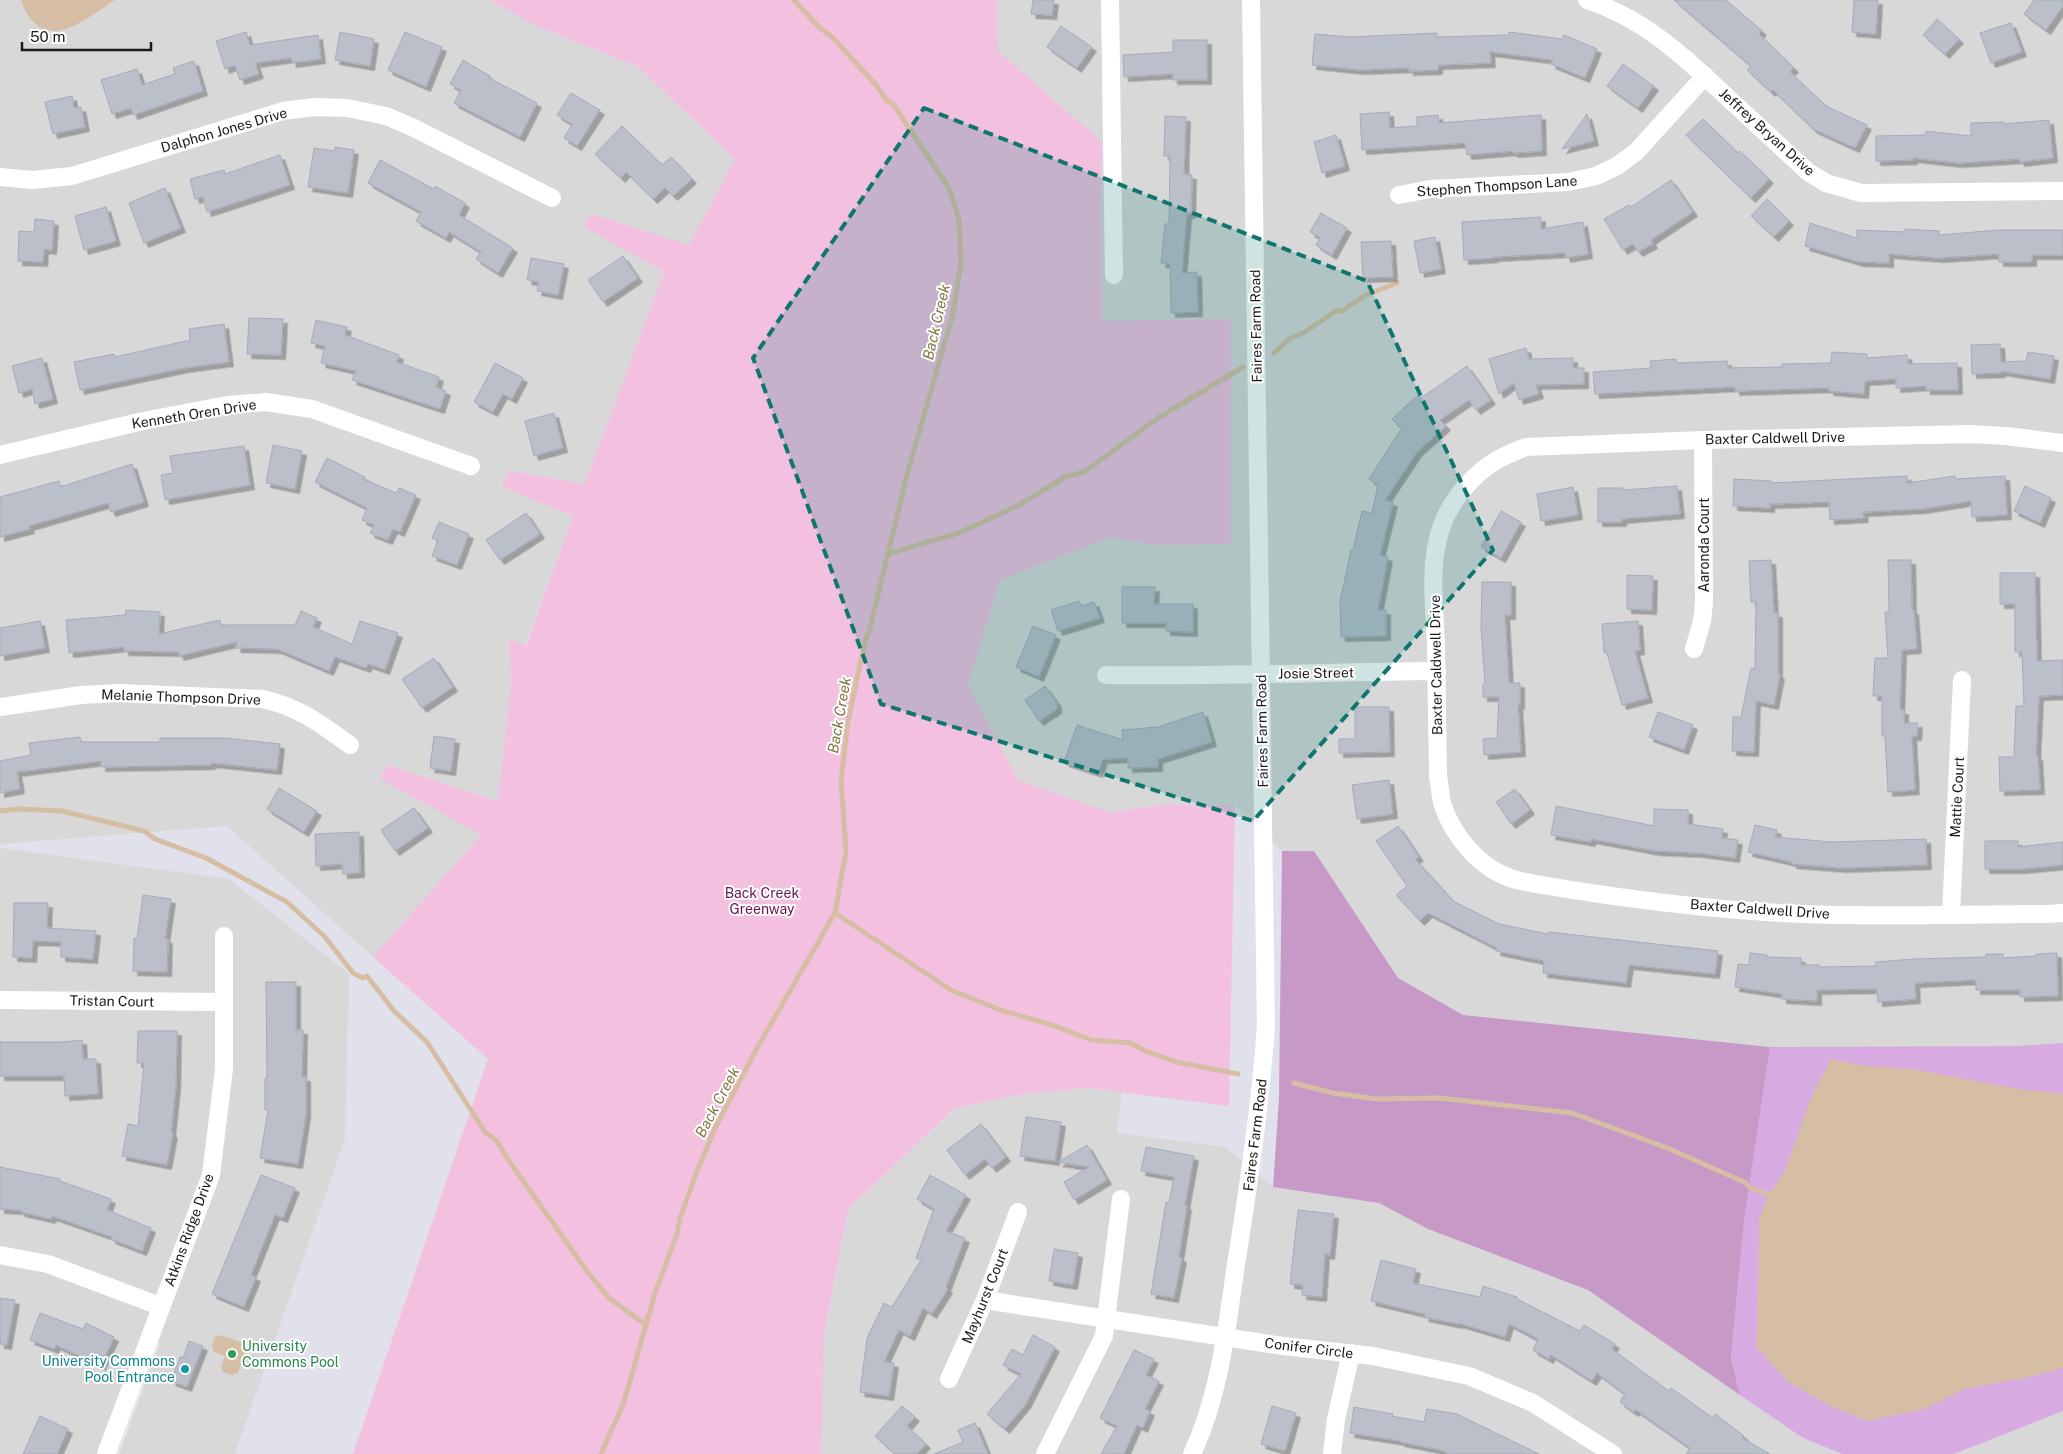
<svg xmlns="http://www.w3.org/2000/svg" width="2063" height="1454" font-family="'Public Sans',sans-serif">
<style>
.residential{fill:#d8d8d9}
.grass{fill:#d7abe2}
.forest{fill:#c799c7}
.park{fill:#f3c0e0}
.parking{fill:#e7e7e7}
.water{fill:#d6bea5}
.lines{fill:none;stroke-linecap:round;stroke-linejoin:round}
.stream{stroke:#d6bea5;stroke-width:5}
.building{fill:#bbbfca;stroke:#a5abbb;filter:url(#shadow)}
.minor{stroke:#fff;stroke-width:18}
.marked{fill:#0f766e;fill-opacity:0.2;stroke:#0f766e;stroke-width:4;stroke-dasharray:10 6;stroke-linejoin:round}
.leisure-dot{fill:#2e9e5b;stroke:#fff;stroke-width:2}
.culture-dot{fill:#0f9aa8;stroke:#fff;stroke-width:2}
.labels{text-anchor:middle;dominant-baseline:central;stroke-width:4;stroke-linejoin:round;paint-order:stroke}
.street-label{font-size:14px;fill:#1b1b1b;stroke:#fff}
.park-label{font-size:14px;fill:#6d154c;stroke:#fff}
.leisure-label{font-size:14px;fill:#27864d;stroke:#fff;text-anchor:start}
.culture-label{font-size:14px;fill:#0d838f;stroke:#fff;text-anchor:end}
.water-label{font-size:15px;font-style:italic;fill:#837644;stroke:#fff}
</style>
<defs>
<filter id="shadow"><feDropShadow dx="4.5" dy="4.5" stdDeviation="0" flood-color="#0004"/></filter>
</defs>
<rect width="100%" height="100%" fill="#e1e1eb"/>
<g class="residential">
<polygon points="0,0 490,0 534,25 637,66 735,159 689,246 591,215 585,227 664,272 585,484 508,471 502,487 573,516 525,646 509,640 511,681 498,802 388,765 379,778 481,835 373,957 227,826 0,844"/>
<polygon points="997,0 2063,0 2063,1043 2014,1046 1770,1047 1463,1015 1398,978 1314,851 1282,851 1235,805 1159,805 1111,813 1018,780 968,685 1000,580 1109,538 1157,545 1231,544 1231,320 1102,321 1101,141 998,51"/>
<polygon points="0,848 229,879 349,974 345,1139 235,1454 0,1454"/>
<polygon points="1088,1088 1122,1092 1117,1133 1225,1147 1273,1187 1379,1203 1428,1229 1588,1290 1803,1438 1842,1454 820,1454 822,1349 848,1209 956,1108 1028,1093"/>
<polygon points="2063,1411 2063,1454 1954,1454"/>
</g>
<polygon class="grass" points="2063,1043 2063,1411 1954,1454 1842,1454 1803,1438 1740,1395 1731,1358 1744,1223 1770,1047 2014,1046"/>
<polygon class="forest" points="1282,851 1314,851 1398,978 1463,1015 1770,1047 1744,1223 1731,1358 1740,1395 1588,1290 1428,1229 1379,1203 1273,1187 1279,1098"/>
<polygon class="park" points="490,0 997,0 998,51 1101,141 1102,321 1231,319 1231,544 1157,545 1109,538 1000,580 968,685 1018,780 1111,813 1159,805 1235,805 1229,1106 1088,1088 1028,1093 955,1108 848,1209 824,1335 821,1454 353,1454 488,1059 373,957 481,835 379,778 388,765 498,802 511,681 509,639 526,646 573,516 502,487 508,471 585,484 664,272 584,227 591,214 689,245 735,159 637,66 534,25"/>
<polygon class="parking" points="156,1341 160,1343 119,1454 114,1454"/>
<g class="water">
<path d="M 21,0 L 115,0 C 82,22 41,57 21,0 Z"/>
<polygon points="1831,1059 1864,1066 1912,1069 2018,1089 2063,1094 2063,1368 2030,1377 1964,1389 1926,1409 1867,1421 1828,1405 1787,1381 1756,1346 1758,1308 1759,1222 1768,1195 1785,1171 1810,1100"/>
<polygon points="221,1335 243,1343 246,1349 238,1373 232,1375 223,1372 221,1367 225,1356 214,1352 212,1346 215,1337"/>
</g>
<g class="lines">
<g class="stream">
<polyline points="1274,353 1289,339 1305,332 1336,311 1342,311 1364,296 1397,283"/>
<polyline points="887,554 959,533 1017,506 1065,477 1084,472 1158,418 1243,367"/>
<polyline points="0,811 19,809 62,811 144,831 155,839 206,858 287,902 325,937 353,973 363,978 367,976 394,1011 427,1042 485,1132 496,1140 509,1161 589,1274 609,1298 646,1325"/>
<polyline points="835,913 951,990 1000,1010 1055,1026 1091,1040 1131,1043 1143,1050 1176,1062 1238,1074"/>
<polyline points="1294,1083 1333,1093 1377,1099 1439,1098 1572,1113 1670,1149 1746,1183 1749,1187 1773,1196"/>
<polyline points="601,1454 624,1402 655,1293 677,1234 680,1218 696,1174 716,1126 756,1050 835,913 846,852 841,780 848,722 865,641 869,632 908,471 953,314 961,263 959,219 949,188 893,104 887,101 877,86 833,38 818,26 794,0"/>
</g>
</g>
<g class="building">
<polygon points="1033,0 1054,0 1052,15 1031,14"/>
<polygon points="1674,0 1726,0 1762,31 1759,34 1794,68 1790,72 1826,106 1867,125 1855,148 1813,129 1773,90 1771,92 1747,70 1751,66"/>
<polygon points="1854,0 1878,0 1876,34 1852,32"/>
<polygon points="2034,0 2063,0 2063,6 2046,30 2024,14"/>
<polygon points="1937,19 1959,39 1945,54 1923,35"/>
<polygon points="2011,23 2022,52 1991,63 1980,33"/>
<polygon points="1061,26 1092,47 1077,68 1047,47"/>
<polygon points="246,32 250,45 318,35 321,59 292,63 291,58 255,63 259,74 240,80 235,65 225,69 216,41"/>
<polygon points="340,32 374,39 370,66 335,60"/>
<polygon points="405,32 442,47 426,87 388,70"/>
<polygon points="1509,32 1562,39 1564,35 1597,49 1585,78 1551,64 1553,60 1490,52 1491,63 1438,65 1438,70 1409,71 1409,68 1360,70 1312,65 1315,34 1350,37 1437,33 1437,37 1509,35"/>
<polygon points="1173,40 1207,40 1207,80 1173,80 1173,74 1124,77 1123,55 1173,52"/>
<polygon points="463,60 490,76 489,78 537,103 520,137 454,103 461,90 450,84"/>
<polygon points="194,61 203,91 133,115 131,108 112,114 101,80 137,69 142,85 175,74 173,68"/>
<polygon points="1623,64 1654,86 1638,108 1607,86"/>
<polygon points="571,93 600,110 577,146 564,138 572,124 557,115"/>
<polygon points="72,96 74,108 81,107 85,127 53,134 45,102"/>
<polygon points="1389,112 1390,128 1417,126 1417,117 1438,115 1439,123 1541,115 1542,151 1513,153 1513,151 1467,155 1465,143 1362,150 1360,114"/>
<polygon points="1587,114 1594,141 1562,149"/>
<polygon points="1165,116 1186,117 1184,174 1192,175 1191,214 1187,214 1182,273 1197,272 1198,312 1171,313 1170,264 1161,263 1165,224 1169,224 1170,156 1164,156"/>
<polygon points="1703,119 1738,153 1740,151 1769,179 1751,198 1686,135"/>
<polygon points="2049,120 2053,158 2020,162 2019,159 1958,163 1913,158 1913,160 1876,161 1876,136 1925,135 1926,131 1971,136 1971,123 2004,122 2004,124"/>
<polygon points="622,126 662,165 671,157 692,179 673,196 665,188 653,199 626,172 621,178 595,154"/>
<polygon points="1336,135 1345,166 1322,173 1314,142"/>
<polygon points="335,147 354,150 348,193 308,187 314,148 335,151"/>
<polygon points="280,155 290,185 207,212 203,197 195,199 190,179 224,170 225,174"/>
<polygon points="380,160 434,189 435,186 465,203 459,215 513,248 498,273 476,259 481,252 449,232 446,238 416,221 421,212 368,183"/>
<polygon points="1671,180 1693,212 1651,240 1653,244 1638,252 1633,244 1623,250 1604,219 1629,205 1631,207"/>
<polygon points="165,188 181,228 144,243 129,203"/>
<polygon points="1767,199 1789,221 1774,237 1751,216"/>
<polygon points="106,207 116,241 84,250 75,216"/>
<polygon points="1321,213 1347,228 1332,255 1316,245 1320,238 1310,232"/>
<polygon points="1541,217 1541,229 1583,222 1588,254 1566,258 1565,253 1494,257 1494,258 1464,260 1462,222"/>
<polygon points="35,219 54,221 52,250 44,249 43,262 18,261 19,231 34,232"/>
<polygon points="1810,223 1857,238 1857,230 1904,232 1905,229 1939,231 1939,235 1998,230 2063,230 2063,255 2032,255 2032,262 1999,262 1999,254 1939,258 1889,254 1889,263 1859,262 1805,246"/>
<polygon points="1435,237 1441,269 1420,273 1414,241"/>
<polygon points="1391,241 1393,277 1363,278 1361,242"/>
<polygon points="623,256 638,278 603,302 588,280"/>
<polygon points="531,258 564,264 558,295 537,291 539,282 527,280"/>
<polygon points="249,318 283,319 281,355 247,354"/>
<polygon points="316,320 347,327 345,335 399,355 397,362 439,377 436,387 446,391 440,409 352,380 356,371 321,363 325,346 311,343"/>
<polygon points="224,324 229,362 184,368 80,390 74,362 114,354 115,357 190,340 189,329"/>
<polygon points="2000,344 2001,362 2026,361 2028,352 2054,356 2050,379 2001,371 2001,373 1972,374 1971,345"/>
<polygon points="1526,348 1529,359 1573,358 1573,368 1584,368 1584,384 1536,385 1539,394 1519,400 1514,383 1499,394 1489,359"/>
<polygon points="1832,352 1867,354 1867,358 1907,355 1908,364 1957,363 1958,390 1926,390 1926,386 1896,388 1896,379 1865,381 1864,394 1829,391 1829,388 1735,391 1735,387 1595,394 1593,372 1651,368 1650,361 1676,359 1677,363 1727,361 1728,368 1782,367 1782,364 1831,363"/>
<polygon points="42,358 53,399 35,404 32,389 19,393 12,366"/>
<polygon points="495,363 523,378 512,399 503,394 493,412 474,402"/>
<polygon points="1467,366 1491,400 1476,410 1469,400 1440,420 1446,426 1417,452 1385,500 1393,502 1380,555 1388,557 1378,610 1386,610 1386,636 1341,637 1340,602 1351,550 1353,550 1362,511 1372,513 1378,485 1369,479 1401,429 1392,419 1418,395 1421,398"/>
<polygon points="554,413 563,448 534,456 525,421"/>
<polygon points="273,445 302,451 295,489 266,483"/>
<polygon points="244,446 250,485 165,500 161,475 173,473 170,456"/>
<polygon points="327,458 365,477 363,479 396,493 399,488 416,495 400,532 393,529 388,540 370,533 374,525 362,520 367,508 315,482"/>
<polygon points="132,464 144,502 111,512 108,503 29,526 30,529 0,537 0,497 59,481 60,487"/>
<polygon points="1907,476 1907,483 1955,476 1956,479 2005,476 2007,515 1972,517 1971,501 1922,509 1863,512 1864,518 1830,520 1829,502 1770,504 1770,508 1733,506 1734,479 1771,481 1771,483"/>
<polygon points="1677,486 1680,514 1622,519 1622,522 1598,522 1598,488 1623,488 1623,490"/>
<polygon points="2025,486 2051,498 2040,523 2014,511"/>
<polygon points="1573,487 1578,515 1541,521 1537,494"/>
<polygon points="1501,511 1521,522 1501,558 1481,547"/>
<polygon points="526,513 540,534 500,560 486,540"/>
<polygon points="439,522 469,534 457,565 432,556 438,540 432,538"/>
<polygon points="1771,560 1774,613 1778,613 1778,674 1780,674 1774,705 1756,701 1754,752 1732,751 1733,717 1741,717 1751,668 1755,669 1756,602 1751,602 1749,561"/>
<polygon points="1888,560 1911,560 1912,610 1914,610 1917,649 1902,650 1900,710 1904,710 1904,723 1918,723 1917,736 1912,736 1915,790 1888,792 1885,736 1882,736 1882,696 1873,696 1875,658 1888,658 1885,612 1889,612"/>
<polygon points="2000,573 2035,573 2037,661 2063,660 2063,695 2039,696 2036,756 2038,756 2040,790 2000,791 1999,757 2014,757 2016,706 2024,706 2022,652 2015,652 2015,604 2000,604"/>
<polygon points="1627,575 1653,576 1652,610 1627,609"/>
<polygon points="1482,582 1511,582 1511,615 1505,615 1509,683 1520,683 1520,705 1518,705 1521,752 1484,755 1483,739 1497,738 1499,697 1483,697 1483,684 1485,684 1481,628"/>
<polygon points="1122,587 1155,587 1154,604 1193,604 1193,632 1166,631 1166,623 1122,623"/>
<polygon points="1079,601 1081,606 1094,602 1100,618 1058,631 1051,610"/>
<polygon points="126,610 160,612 159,634 220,620 221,625 295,625 301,611 317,618 313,627 352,644 360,621 398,633 385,670 368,664 366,668 335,657 329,671 277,649 236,648 237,642 179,656 179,652 124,651 124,647 69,653 66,620 125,615"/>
<polygon points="40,621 45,648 0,656 0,628"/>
<polygon points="1638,621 1640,650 1635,651 1648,698 1622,705 1607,653 1604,653 1602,624"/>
<polygon points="1033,626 1056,635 1039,677 1016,667"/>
<polygon points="434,658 453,687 422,708 402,679"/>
<polygon points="1045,686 1057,703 1057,709 1039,721 1025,700"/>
<polygon points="1355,707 1389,707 1390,752 1339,753 1339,739 1355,739"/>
<polygon points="1203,712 1212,742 1158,759 1158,767 1128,768 1128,758 1103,759 1098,773 1064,762 1077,725 1123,740 1122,730 1158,727"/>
<polygon points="1658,712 1693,725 1684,750 1649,737"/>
<polygon points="434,736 455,739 451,771 430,768"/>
<polygon points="80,737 81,742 160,742 160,738 224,738 280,744 277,770 211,763 211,765 101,767 101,761 17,772 20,789 0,793 0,761 31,755 29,743"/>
<polygon points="1389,780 1393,814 1357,819 1352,785"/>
<polygon points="279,788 317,811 304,832 267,809"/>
<polygon points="1515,789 1530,810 1511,824 1496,802"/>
<polygon points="1556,806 1654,826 1654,809 1688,810 1688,824 1723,829 1722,838 1738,840 1735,858 1699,853 1655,851 1591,839 1591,842 1551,835"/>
<polygon points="414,808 428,828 395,851 381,830"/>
<polygon points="1755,825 1777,830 1775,837 1831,842 1926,839 1927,865 1842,868 1792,864 1792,862 1748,852"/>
<polygon points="1398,826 1419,857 1415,859 1453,901 1499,924 1548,934 1549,932 1718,951 1715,974 1629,965 1626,983 1543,973 1544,961 1496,951 1497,948 1428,913 1420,921 1396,895 1407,886 1376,841"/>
<polygon points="359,832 360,873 343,874 342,864 316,866 315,834"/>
<polygon points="1985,841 2018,841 2018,847 2063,842 2063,865 2022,869 1985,869"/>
<polygon points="143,895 171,899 165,939 168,939 167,972 133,971 134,938 137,939"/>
<polygon points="14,903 48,903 47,928 96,931 93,959 61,957 61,942 33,941 32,958 13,957"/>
<polygon points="1750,953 1767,955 1767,957 1801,958 1801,965 1819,965 1818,967 1876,966 1876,962 1913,959 1986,957 1986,954 2003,954 2003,958 2036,956 2036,954 2057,953 2058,996 2020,997 2020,990 1976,990 1976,980 1915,983 1916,999 1878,1002 1877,989 1817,990 1817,1001 1782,999 1782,994 1735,987 1738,964 1749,965"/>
<polygon points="266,982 296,982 296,1030 303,1030 302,1077 306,1077 306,1114 298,1164 260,1158 268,1110 265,1110 265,1078 267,1078"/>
<polygon points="138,1031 177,1031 176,1085 171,1133 173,1133 167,1165 122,1156 128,1124 138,1126 144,1063 137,1063"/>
<polygon points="82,1040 83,1059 96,1059 98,1094 65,1096 64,1076 0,1076 0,1042 62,1042"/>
<polygon points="1026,1117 1061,1122 1055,1161 1020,1156"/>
<polygon points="981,1124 1006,1157 992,1168 985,1159 965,1175 947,1150"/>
<polygon points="1087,1145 1107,1180 1074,1200 1064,1182 1089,1167 1058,1162"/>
<polygon points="1146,1147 1194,1156 1185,1205 1187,1205 1179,1257 1182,1258 1174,1298 1151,1294 1166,1202 1169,1203 1174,1177 1141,1171"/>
<polygon points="0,1167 60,1179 60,1181 111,1199 107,1210 151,1228 142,1251 111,1239 112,1237 52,1216 51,1219 20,1212 21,1210 0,1209"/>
<polygon points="261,1175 295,1188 283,1218 275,1215 251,1275 256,1277 244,1307 212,1294"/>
<polygon points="930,1175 966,1195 946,1231 965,1238 946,1287 948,1289 932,1314 923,1308 910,1336 899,1330 884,1362 894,1363 889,1396 860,1392 867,1338 884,1303 892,1307 921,1260 916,1258 934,1209 917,1199"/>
<polygon points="1298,1210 1334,1214 1330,1255 1325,1254 1322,1297 1302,1295 1303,1285 1290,1284"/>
<polygon points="1054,1249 1078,1253 1073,1285 1049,1281"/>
<polygon points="1381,1260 1416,1269 1413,1283 1480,1297 1483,1286 1517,1297 1517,1299 1580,1331 1584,1325 1615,1344 1612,1349 1669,1391 1671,1388 1713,1418 1715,1414 1744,1436 1742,1438 1770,1454 1686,1454 1690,1448 1636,1410 1634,1412 1620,1402 1625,1394 1597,1373 1592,1381 1551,1355 1549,1359 1533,1350 1538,1339 1509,1324 1505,1337 1458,1323 1458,1324 1424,1317 1425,1314 1371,1301"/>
<polygon points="0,1298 15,1300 7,1345 0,1344"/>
<polygon points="40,1313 83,1329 86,1323 114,1337 101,1366 56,1345 54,1349 30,1340"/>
<polygon points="1033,1335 1055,1347 1026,1404 1005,1429 987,1414 1021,1374 1003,1365 1012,1349 1023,1355"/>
<polygon points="189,1341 203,1346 187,1387 171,1381 180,1357 183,1358"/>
<polygon points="1134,1350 1154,1359 1146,1375 1159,1381 1145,1409 1150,1411 1143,1428 1137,1425 1124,1454 1101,1454 1117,1426 1100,1418"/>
<polygon points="902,1406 915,1417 907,1426 926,1444 917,1454 895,1454 875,1436"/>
<polygon points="1272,1406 1296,1413 1285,1451 1261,1444"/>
<polygon points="1354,1407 1393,1414 1392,1416 1424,1422 1427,1409 1457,1414 1539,1454 1449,1454 1440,1450 1400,1442 1400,1441 1350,1433"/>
<polygon points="40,1416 68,1429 57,1454 23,1454"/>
<polygon points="975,1423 988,1454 934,1454 963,1442 958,1430"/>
</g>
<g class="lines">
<g class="minor">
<polyline points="1110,0 1114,275"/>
<path d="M 1587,0 C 1643,18 1685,57 1727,97 C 1754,122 1781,147 1808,172 L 1826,183 L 1861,193 L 2063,191"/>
<polyline points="0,177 32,180 72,176 283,111 315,107 347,108 386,116 412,127 552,198"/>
<polyline points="1399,195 1430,189 1568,182 1596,176 1617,166 1636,152 1705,76"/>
<path d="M 2063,443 L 2006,436 L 1970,434 L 1703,440 L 1526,447 C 1500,457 1486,464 1467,485 C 1423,532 1434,588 1436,647 C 1437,690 1437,733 1438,776 C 1440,785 1440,797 1443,806 C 1454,837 1479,867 1510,878 C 1518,881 1528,882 1536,884 C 1623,899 1712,910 1800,914 C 1882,917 1965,914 2047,914 L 2063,913"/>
<polyline points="0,455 143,421 227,405 266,402 312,409 471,466"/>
<polyline points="1694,649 1702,621 1704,603 1703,440"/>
<path d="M 1106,675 C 1216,677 1326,672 1437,671"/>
<path d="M 0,707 L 81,695 L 120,693 L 263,699 C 301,708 319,723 350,745"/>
<polyline points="1951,914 1962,680"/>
<polyline points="0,1000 224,1002"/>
<polyline points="0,1255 48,1264 160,1306"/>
<polyline points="985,1300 1283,1346 1373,1356 1469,1376 1533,1403 1613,1454"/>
<polyline points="949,1379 985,1300 1018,1212"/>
<polyline points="106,1454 211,1175 224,1069 224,936"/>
<polyline points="1045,1454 1104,1336 1121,1199"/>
<path d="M 1192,1454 C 1219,1396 1226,1334 1235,1271 C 1248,1189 1260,1109 1266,1026 L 1251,0"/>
<polyline points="1332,1454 1336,1419 1351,1353"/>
</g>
</g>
<path class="marked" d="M 924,108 L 1367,281 L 1493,550 L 1253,821 L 881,704 L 753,358 Z"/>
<circle class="leisure-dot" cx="232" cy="1354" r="5"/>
<circle class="culture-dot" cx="185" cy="1369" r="5"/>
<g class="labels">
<g class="street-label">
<text transform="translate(224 130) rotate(-16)">Dalphon Jones Drive</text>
<text transform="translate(1767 132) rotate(42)">Jeffrey Bryan Drive</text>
<text transform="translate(1497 186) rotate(-4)">Stephen Thompson Lane</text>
<text transform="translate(1256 326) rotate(-91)">Faires Farm Road</text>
<text transform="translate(194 414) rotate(-9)">Kenneth Oren Drive</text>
<text transform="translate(1775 438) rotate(-1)">Baxter Caldwell Drive</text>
<text transform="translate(1704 545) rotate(-90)">Aaronda Court</text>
<text transform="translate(1436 665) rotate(-91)">Baxter Caldwell Drive</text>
<text transform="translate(1316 673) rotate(-1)">Josie Street</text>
<text transform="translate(181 697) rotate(2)">Melanie Thompson Drive</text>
<text transform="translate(1262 731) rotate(-91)">Faires Farm Road</text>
<text transform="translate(1957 797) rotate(-87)">Mattie Court</text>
<text transform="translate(1760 909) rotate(4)">Baxter Caldwell Drive</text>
<text transform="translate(112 1001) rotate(1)">Tristan Court</text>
<text transform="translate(1255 1135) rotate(-83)">Faires Farm Road</text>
<text transform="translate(189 1230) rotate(-70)">Atkins Ridge Drive</text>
<text transform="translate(985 1296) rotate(-68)">Mayhurst Court</text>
<text transform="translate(1309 1348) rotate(7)">Conifer Circle</text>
</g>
<g class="park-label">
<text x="762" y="893">Back Creek<tspan x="762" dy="16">Greenway</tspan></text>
</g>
<g class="leisure-label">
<text x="242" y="1346">University<tspan x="242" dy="16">Commons Pool</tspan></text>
</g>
<g class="culture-label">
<text x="175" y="1361">University Commons<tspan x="175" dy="16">Pool Entrance</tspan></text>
</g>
<g class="water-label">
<text transform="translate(936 322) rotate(-77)">Back Creek</text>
<text transform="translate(839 715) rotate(-80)">Back Creek</text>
<text transform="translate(717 1102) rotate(-62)">Back Creek</text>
</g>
</g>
<path d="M22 42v8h129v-8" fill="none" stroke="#1b1b1b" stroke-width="2.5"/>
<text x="30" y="42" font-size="15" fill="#1b1b1b" stroke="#ffffff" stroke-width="4" paint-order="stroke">50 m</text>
</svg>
